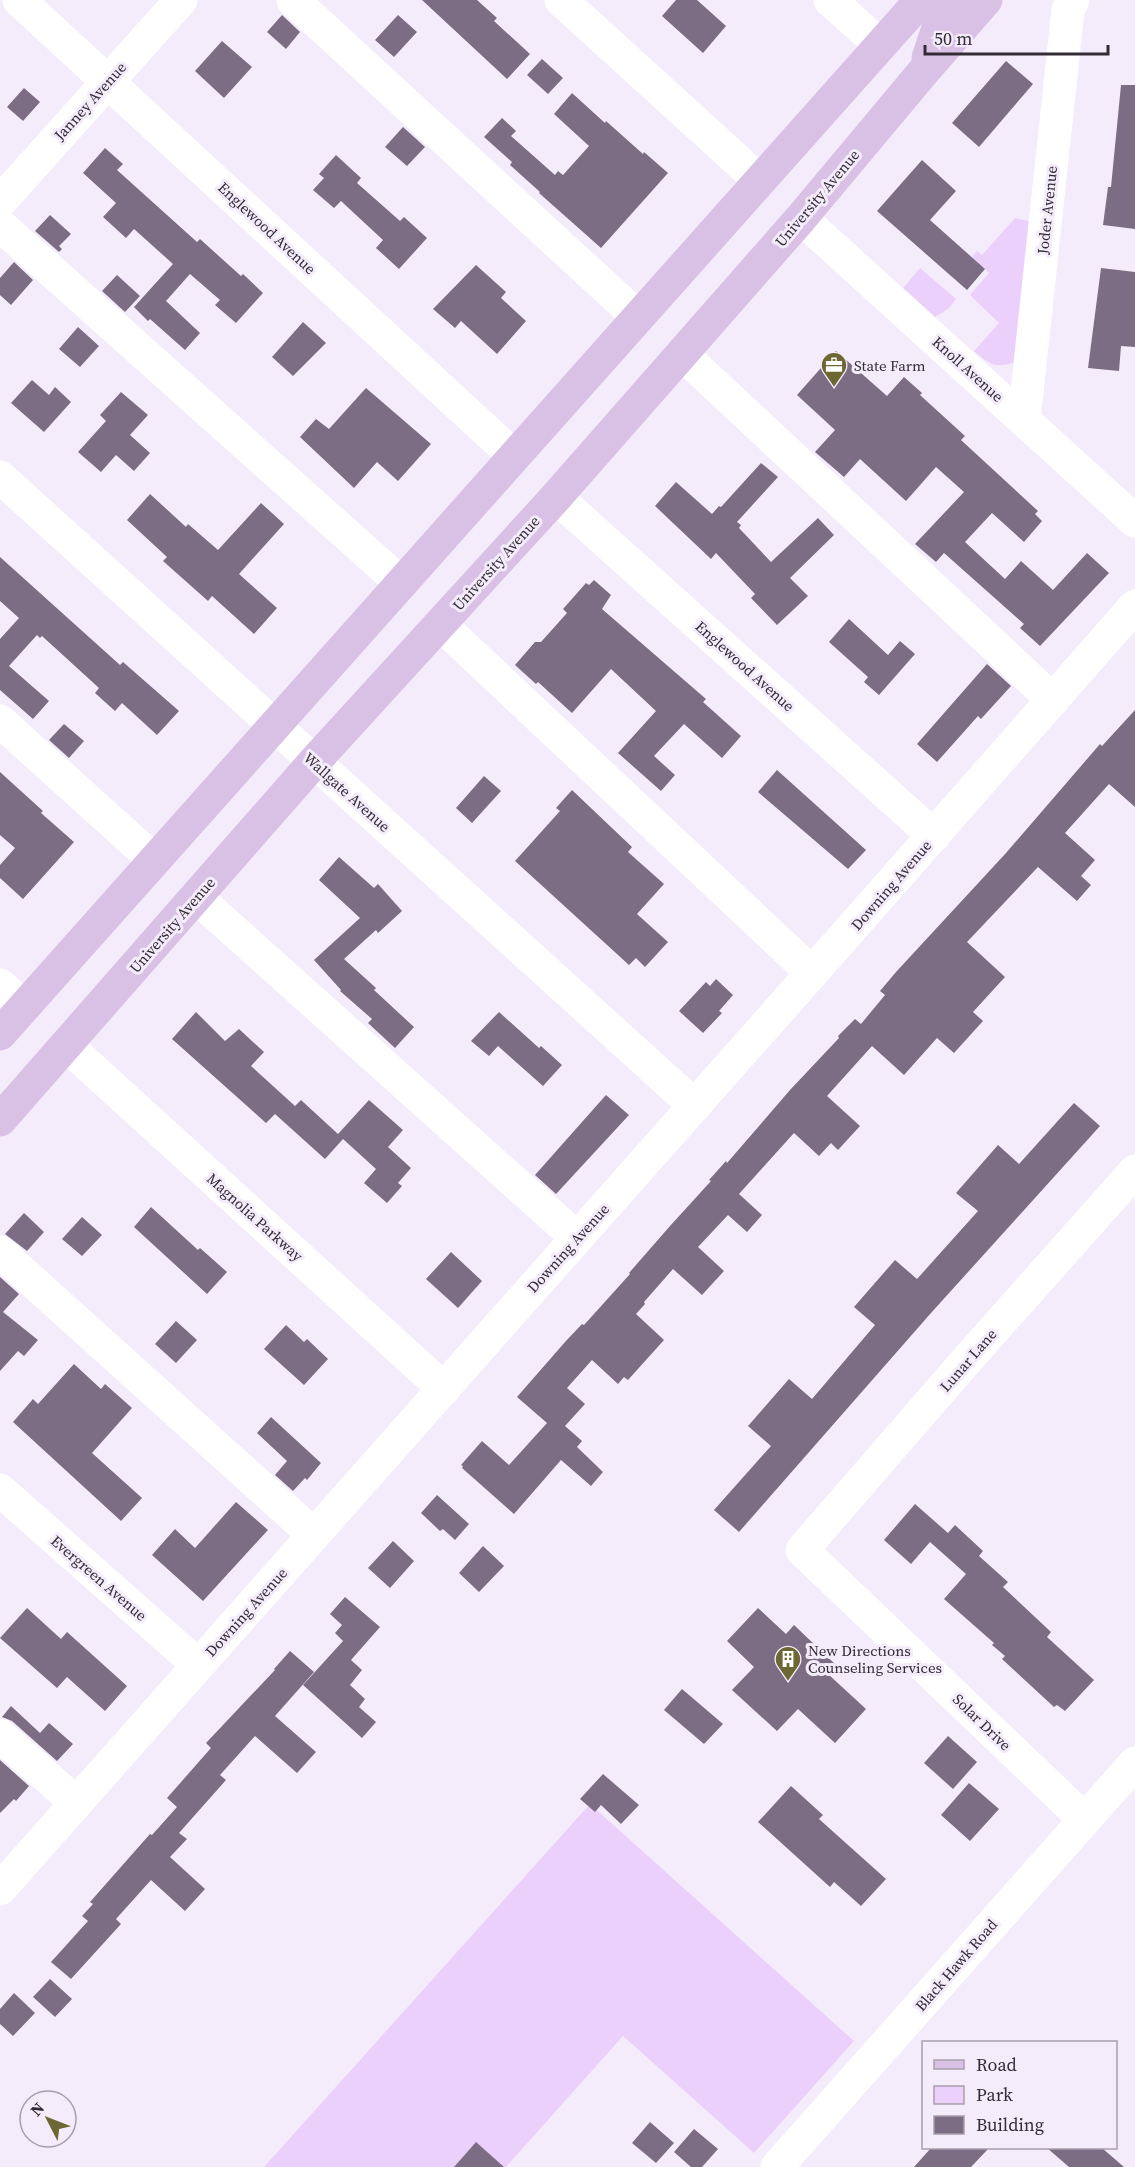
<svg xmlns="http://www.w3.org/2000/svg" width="1135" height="2167" font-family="'Source Serif 4',serif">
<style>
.green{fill:#ecd0fc}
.building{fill:#7c6d84}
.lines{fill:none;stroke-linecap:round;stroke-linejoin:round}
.minor{stroke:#fff;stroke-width:33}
.major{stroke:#d9c1e5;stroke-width:33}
.labels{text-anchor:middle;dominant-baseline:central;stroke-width:6;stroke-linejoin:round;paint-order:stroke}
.street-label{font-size:15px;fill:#332c36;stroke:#f5ecfb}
.poi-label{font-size:15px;fill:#332c36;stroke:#f5ecfb;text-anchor:start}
</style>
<rect width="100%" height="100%" fill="#f5ecfb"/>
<g class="green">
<path d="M 1015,218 L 1032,222 L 1018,361 C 997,369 991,366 974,351 L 999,323 L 970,295 L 989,273 L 972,257 L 977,251 L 982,255 Z"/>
<polygon points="920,268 956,299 949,308 935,317 903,288"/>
<polygon points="590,1804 854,2041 754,2153 623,2036 506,2167 264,2167"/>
</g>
<g class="building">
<polygon points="422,0 477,0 497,18 494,21 530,54 507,79"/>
<polygon points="676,0 697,0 726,26 703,53 662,16"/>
<polygon points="282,15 300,32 286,49 267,32"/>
<polygon points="398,15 417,32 394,57 375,40"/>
<polygon points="222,41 252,67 224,98 195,71"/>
<polygon points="542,59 563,78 548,94 527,75"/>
<polygon points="1006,61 1033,84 979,147 952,123"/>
<polygon points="1121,85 1135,85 1135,229 1103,225 1108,187 1111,187"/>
<polygon points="24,88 40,102 23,121 7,107"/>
<polygon points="572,93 605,123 606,121 643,154 644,152 668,173 601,248 539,193 540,192 510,165 512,162 484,137 502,118 516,131 511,136 555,175 558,171 563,175 589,146 554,114"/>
<polygon points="403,127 425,147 407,166 385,147"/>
<polygon points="105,148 123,164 117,170 197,242 200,239 241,276 243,274 263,293 236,323 215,305 220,300 190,274 166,301 200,333 185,350 150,319 148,321 134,307 173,264 134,229 126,238 103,217 116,203 83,173"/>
<polygon points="336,155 361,178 357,183 400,221 404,217 427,238 399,269 376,248 383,240 341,201 334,208 313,190 324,178 319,174"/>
<polygon points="922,160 956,191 930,220 985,269 967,290 877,211"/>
<polygon points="50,215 71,234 59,246 62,249 59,252 35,231"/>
<polygon points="14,262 33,280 11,305 0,295 0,278"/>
<polygon points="476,265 506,292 501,298 526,321 497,354 461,321 455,328 433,309"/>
<polygon points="1101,268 1135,272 1135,347 1121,346 1119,371 1088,368"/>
<polygon points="117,275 140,296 125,312 102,291"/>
<polygon points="303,322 326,343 293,376 272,357"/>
<polygon points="78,327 99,346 80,367 59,349"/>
<polygon points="836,351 887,396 904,377 922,393 920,395 965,436 961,440 1038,511 1035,514 1042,521 1024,542 992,513 965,542 1005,579 1021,561 1053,590 1087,553 1109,573 1040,646 1020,628 1024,624 944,553 936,562 915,544 964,492 936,467 906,501 860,459 844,477 815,452 835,430 797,395"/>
<polygon points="32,380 49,395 55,387 71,402 44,432 11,403"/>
<polygon points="366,388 431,444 398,481 377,462 354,488 300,437 316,419 329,429"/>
<polygon points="121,392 148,415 130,435 150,453 134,471 116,455 101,472 78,452 106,421 100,415"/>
<polygon points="761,463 778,477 737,522 741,525 739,528 771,562 818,518 834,535 790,578 808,596 777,625 751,598 755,594 716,553 711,559 655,506 676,482 712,514 719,506 721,507"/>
<polygon points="150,494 186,527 188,524 218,550 261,503 284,524 239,574 277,608 254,634 212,596 208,601 163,561 167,557 127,520"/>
<polygon points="0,557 120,665 123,662 179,711 157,735 122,703 115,711 95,693 99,688 42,636 40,638 37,635 9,666 49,701 33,719 0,690 0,639 19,618 0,601"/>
<polygon points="594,580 611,595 602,609 706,699 703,702 741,736 722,758 684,724 654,756 675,775 661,791 618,753 656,711 611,669 572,713 538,682 536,684 515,665 535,642 541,642 567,613 563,609 586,583 589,585"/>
<polygon points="849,619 888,655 900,641 915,654 879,695 864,682 868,677 829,642"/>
<polygon points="987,664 1011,686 981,719 978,716 937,762 917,744"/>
<polygon points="1135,710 1135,807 1109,784 1065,833 1095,860 1081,876 1091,885 1077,901 1038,867 967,942 1005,977 973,1012 983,1021 954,1053 937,1038 904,1075 872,1046 827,1096 860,1126 838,1150 831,1143 819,1156 794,1133 739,1194 762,1215 747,1232 728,1215 698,1247 724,1271 702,1295 673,1269 644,1302 645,1304 636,1314 664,1340 628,1380 624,1377 618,1384 592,1360 567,1388 585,1404 565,1426 582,1441 577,1447 603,1472 591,1486 561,1460 514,1514 462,1468 463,1466 461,1465 482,1441 509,1465 547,1423 517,1397 565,1342 582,1324 584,1325 630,1274 629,1273 670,1226 711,1181 709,1180 726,1161 727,1163 790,1090 839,1038 838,1036 855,1019 861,1024 885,995 880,991 896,972 1006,853 1100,744 1102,746"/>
<polygon points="64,724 84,741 69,758 49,740"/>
<polygon points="777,770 866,850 848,869 758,792"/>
<polygon points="0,772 43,811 41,813 74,842 23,899 0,878 0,865 15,848 0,835"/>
<polygon points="484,776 501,791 472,823 456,808"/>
<polygon points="572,790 632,847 628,852 664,884 637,914 668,942 645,967 636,958 629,965 515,861 560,811 556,808"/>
<polygon points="339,857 374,888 378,884 402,911 378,933 376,930 344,959 376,988 374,990 414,1027 395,1048 368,1023 372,1019 340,991 341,990 314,960 360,918 319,880"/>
<polygon points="716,979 733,995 719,1011 722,1013 703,1033 679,1011 706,982 710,986"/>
<polygon points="196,1012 225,1041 239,1029 264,1052 251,1066 295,1106 301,1100 338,1134 369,1100 403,1130 388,1147 411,1168 398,1183 402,1186 387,1203 364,1183 376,1169 343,1139 325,1159 275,1114 266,1123 172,1039"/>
<polygon points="499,1012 539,1048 541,1046 562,1065 543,1086 498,1046 489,1056 471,1041"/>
<polygon points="606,1095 629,1115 556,1194 535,1175"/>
<polygon points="1074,1103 1100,1126 931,1313 739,1532 714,1510 771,1446 748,1426 789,1379 812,1399 875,1325 854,1307 895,1260 917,1279 978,1211 956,1193 998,1145 1019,1164"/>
<polygon points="151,1207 198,1250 200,1248 227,1272 207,1294 134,1227"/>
<polygon points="24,1213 44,1232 27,1251 5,1234"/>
<polygon points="82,1217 102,1235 82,1256 62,1239"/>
<polygon points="451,1252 482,1281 458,1308 426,1279"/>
<polygon points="0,1277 19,1294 3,1312 38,1340 24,1356 18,1351 0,1371"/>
<polygon points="176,1321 197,1340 176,1363 155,1344"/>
<polygon points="286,1325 304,1342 307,1339 328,1359 304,1385 264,1349"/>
<polygon points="74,1364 101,1389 105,1384 132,1408 92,1453 142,1498 121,1521 13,1422 33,1399 38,1404"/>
<polygon points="271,1417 321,1463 307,1480 305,1478 293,1491 275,1475 287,1461 257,1433"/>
<polygon points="437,1495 469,1524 455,1540 443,1529 440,1531 421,1513"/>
<polygon points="236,1502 268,1530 203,1601 152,1555 175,1529 195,1548"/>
<polygon points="915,1504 948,1533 955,1525 983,1551 979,1556 1008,1582 1003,1587 1051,1632 1047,1637 1094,1680 1065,1711 1057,1705 1054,1707 1002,1659 1005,1656 992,1645 994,1643 944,1599 966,1574 930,1542 911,1564 884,1540"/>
<polygon points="393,1541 414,1561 390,1588 368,1568"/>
<polygon points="483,1546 504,1566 479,1592 459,1573"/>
<polygon points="345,1597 380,1627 351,1660 362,1670 350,1685 365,1699 359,1707 376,1722 362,1738 303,1685 343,1641 335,1633 342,1625 330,1614"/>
<polygon points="27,1608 61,1639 67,1632 127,1686 105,1711 67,1677 57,1688 0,1638"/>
<polygon points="758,1608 786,1634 794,1625 836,1665 828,1674 866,1709 835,1743 798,1709 777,1731 732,1690 754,1667 727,1641"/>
<polygon points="290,1651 314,1672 275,1716 316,1752 297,1773 255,1736 220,1775 226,1780 179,1833 187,1839 170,1857 205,1889 185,1911 151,1880 116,1919 121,1924 71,1979 51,1962 88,1921 82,1916 93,1904 90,1902 150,1834 152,1835 177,1807 167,1798 211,1748 206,1743 275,1670 274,1669"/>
<polygon points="682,1689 723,1724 704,1744 664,1710"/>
<polygon points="11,1706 40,1733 49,1723 73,1744 57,1761 12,1721 2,1717"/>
<polygon points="948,1736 977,1762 953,1789 924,1763"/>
<polygon points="0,1760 29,1786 16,1801 14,1799 0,1813"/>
<polygon points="603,1774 639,1805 621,1824 601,1805 595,1812 580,1799"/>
<polygon points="969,1783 999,1809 970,1841 941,1815"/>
<polygon points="791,1786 823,1815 819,1819 886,1879 861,1906 834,1882 830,1887 758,1822"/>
<polygon points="50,1979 72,1999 55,2017 33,1997"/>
<polygon points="14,1993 35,2013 13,2036 0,2024 0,2009"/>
<polygon points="650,2122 674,2143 656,2163 632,2143"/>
<polygon points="694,2129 718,2149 702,2167 691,2167 674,2152"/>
<polygon points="476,2142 504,2167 454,2167"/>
<polygon points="931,2148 989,2148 971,2167 914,2167"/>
<polygon points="1047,2148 1102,2148 1124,2167 1069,2167"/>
</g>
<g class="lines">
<g class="minor">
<polyline points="19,0 514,456"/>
<polyline points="293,0 638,317"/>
<polyline points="561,0 760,181"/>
<polyline points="830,0 880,45"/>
<polyline points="0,202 181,0"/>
<polyline points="801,218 1135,521"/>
<polyline points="0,225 401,583"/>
<polyline points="682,354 1053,700"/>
<polyline points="1024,420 1068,10 1073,0"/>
<polyline points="0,477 695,1106"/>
<polyline points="556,497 934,836"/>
<polyline points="440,624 812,973"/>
<polyline points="0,721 154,860"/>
<polyline points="196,897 577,1238"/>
<polyline points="0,985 24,1007"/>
<polyline points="66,1045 444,1389"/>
<polyline points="0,1252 314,1535"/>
<polyline points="0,1490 198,1665"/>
<polyline points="0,1735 76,1803"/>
<polyline points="1084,1819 802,1550 966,1361 1135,1171"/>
<polyline points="0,1889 812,973 1135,606"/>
<polyline points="777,2167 1135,1763"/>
</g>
<g class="major">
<polyline points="928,58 943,13 955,0"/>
<polyline points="0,1034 921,0"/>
<polyline points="0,1120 314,762 556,497 801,218 924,71 986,0"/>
</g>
</g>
<defs>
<g id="office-pin" transform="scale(1.35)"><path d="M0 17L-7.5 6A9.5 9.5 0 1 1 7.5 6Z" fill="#6c6733" stroke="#f5ecfb"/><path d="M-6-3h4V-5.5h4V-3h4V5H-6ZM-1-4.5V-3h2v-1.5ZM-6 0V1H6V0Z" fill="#fff"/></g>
<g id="building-pin" transform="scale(1.35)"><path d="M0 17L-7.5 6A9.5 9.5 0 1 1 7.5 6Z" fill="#6c6733" stroke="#f5ecfb"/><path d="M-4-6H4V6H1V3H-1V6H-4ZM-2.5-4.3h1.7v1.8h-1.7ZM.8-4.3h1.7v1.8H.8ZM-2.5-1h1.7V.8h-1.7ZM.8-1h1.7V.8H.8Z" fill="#fff"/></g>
</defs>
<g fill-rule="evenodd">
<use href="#office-pin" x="834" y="365"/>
<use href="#building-pin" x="788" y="1659"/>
</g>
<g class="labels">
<g class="street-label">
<text transform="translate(90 101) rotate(-48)">Janney Avenue</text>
<text transform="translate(817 198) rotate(-50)">University Avenue</text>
<text transform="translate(1047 210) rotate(-84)">Joder Avenue</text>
<text transform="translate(267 228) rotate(43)">Englewood Avenue</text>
<text transform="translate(968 369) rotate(42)">Knoll Avenue</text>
<text transform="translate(496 563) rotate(-48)">University Avenue</text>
<text transform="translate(745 666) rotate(42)">Englewood Avenue</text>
<text transform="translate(347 792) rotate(42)">Wallgate Avenue</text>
<text transform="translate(891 885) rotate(-49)">Downing Avenue</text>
<text transform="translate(172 925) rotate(-49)">University Avenue</text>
<text transform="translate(255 1217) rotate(42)">Magnolia Parkway</text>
<text transform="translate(568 1248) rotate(-48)">Downing Avenue</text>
<text transform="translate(968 1360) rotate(-49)">Lunar Lane</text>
<text transform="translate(99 1578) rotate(41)">Evergreen Avenue</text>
<text transform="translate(246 1612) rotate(-48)">Downing Avenue</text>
<text transform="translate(982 1722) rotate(44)">Solar Drive</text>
<text transform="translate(956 1965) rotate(-49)">Black Hawk Road</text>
</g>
<g class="poi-label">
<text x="854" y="365">State Farm</text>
<text x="808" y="1650">New Directions<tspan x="808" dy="17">Counseling Services</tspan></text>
</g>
</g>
<rect x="922" y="2041" width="195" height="108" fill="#f5ecfb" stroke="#a79fac" stroke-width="1.5"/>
<rect x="934" y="2060" width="30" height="9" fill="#d9c1e5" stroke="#a79fac" stroke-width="1.5"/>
<text x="976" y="2071" font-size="18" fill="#332c36">Road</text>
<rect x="934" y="2086" width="30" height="18" fill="#ecd0fc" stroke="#a79fac" stroke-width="1.5"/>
<text x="976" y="2101" font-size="18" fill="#332c36">Park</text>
<rect x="934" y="2116" width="30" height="18" fill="#7c6d84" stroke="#a79fac" stroke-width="1.5"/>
<text x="976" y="2131" font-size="18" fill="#332c36">Building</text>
<g transform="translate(48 2119) rotate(312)"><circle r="28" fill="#f5ecfb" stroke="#a79fac" stroke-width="1.5"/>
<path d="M0-4.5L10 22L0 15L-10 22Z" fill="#6c6733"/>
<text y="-9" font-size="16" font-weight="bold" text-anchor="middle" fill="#332c36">N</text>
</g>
<path d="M925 45v9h183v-9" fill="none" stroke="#332c36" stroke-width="3"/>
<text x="934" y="45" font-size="18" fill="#332c36" stroke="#f5ecfb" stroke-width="4.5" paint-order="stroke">50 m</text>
</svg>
